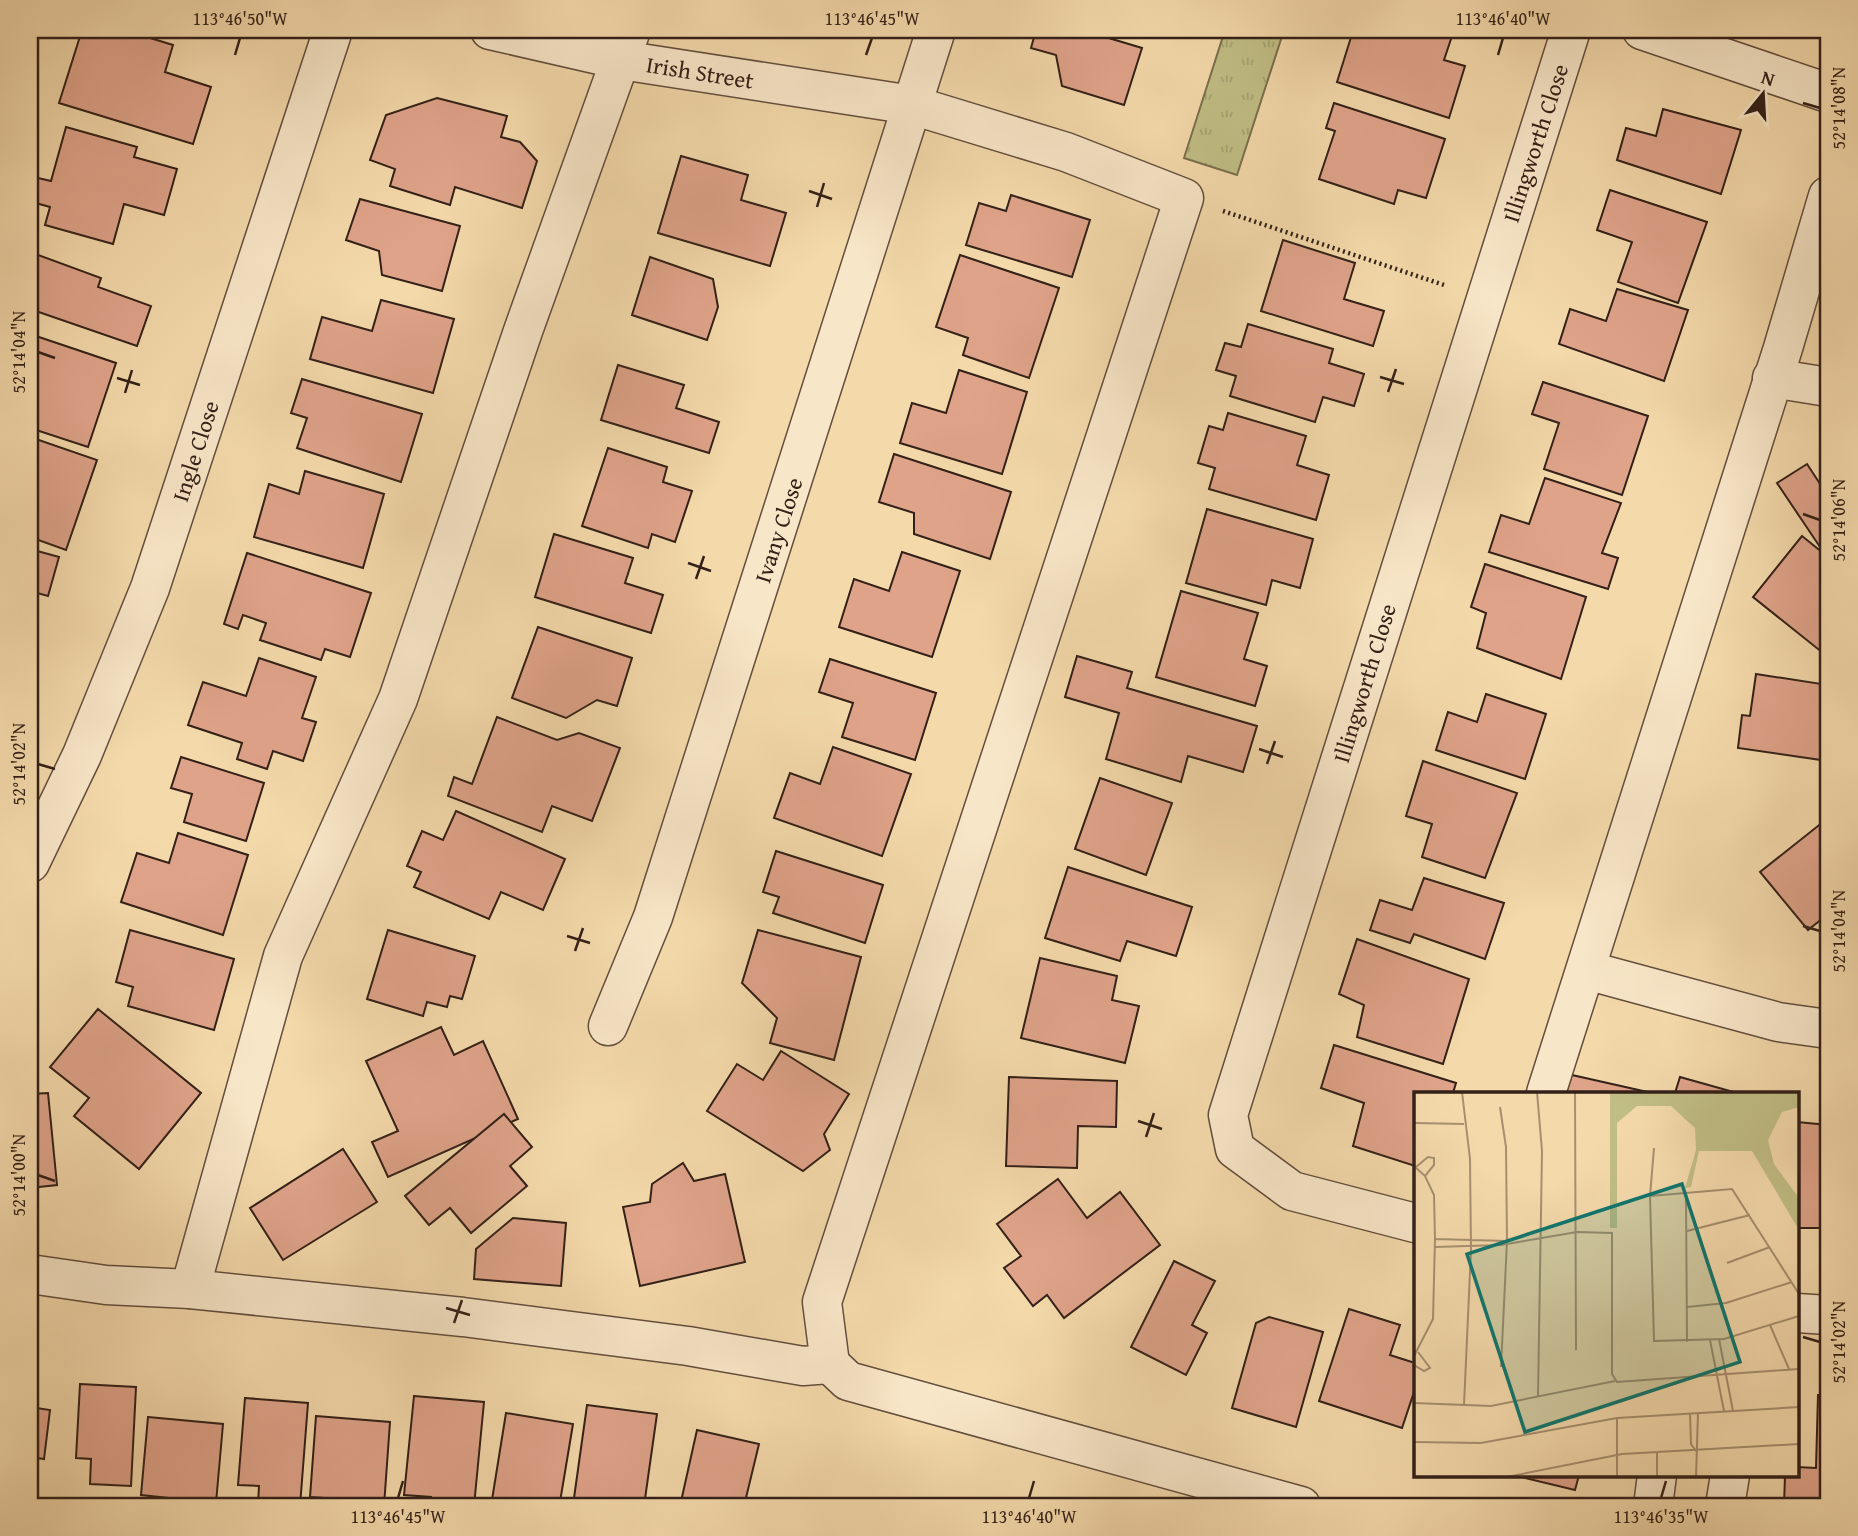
<svg xmlns="http://www.w3.org/2000/svg" width="1858" height="1536" font-family="'Gentium Book Plus',serif">
<style>
.park{fill:url(#park-tufts);stroke:#7a6f4e;stroke-width:2}
.building{fill:#dfa38a;stroke:#332018;stroke-width:2}
.lines{fill:none;stroke-linecap:round;stroke-linejoin:round}
.minor-casing{stroke:#634e3d;stroke-width:41}
.path{stroke:#332018;stroke-width:4.5;stroke-dasharray:2 3.5;stroke-linecap:butt}
.minor{stroke:#f8e6c8;stroke-width:38}
.ticks{fill:none;stroke:#332018;stroke-width:2.5}
.labels{text-anchor:middle;dominant-baseline:central;stroke-width:5;stroke-linejoin:round;paint-order:stroke}
.street-label{font-size:23px;fill:#332018;stroke:#f8e6c8}
.inset-road{fill:none;stroke:#a78f70;stroke-width:2}
.view{fill:#0f766e;fill-opacity:0.15;stroke:#0f766e;stroke-width:3.5}
.inset-edge{fill:none;stroke:#332018;stroke-width:3.5}
.neatline{fill:none;stroke:#332018;stroke-width:2.5}
.ticks-label{font-size:18px;text-anchor:middle;fill:#332018}
</style>
<defs>
<pattern id="park-tufts" width="24" height="20" patternUnits="userSpaceOnUse" patternTransform="scale(1.75)"><rect width="24" height="20" fill="#c1be85"/><path d="M3 7l-1-3M5 7V3M7 7l1-3M15 17l-1-3M17 17v-4M19 17l1-3" fill="none" stroke="#a6a372"/></pattern>
</defs>
<rect width="100%" height="100%" fill="#f4d9ab"/>
<filter id="stains"><feTurbulence type="fractalNoise" baseFrequency=".00286" numOctaves="4"/><feColorMatrix values="0 0 0 0 .2 0 0 0 0 .09 0 0 0 0 .02 0 0 0 .5 -.17"/></filter>
<radialGradient id="worn" r=".72"><stop offset=".6" stop-color="#630" stop-opacity="0"/><stop offset="1" stop-color="#630" stop-opacity=".3"/></radialGradient>
<polygon class="park" points="1225,30 1284,30 1237,175 1184,158"/>
<g class="building">
<polygon points="82,30 124,30 173,45 165,72 211,87 193,144 59,103"/>
<polygon points="1036,30 1082,30 1142,48 1124,105 1062,86 1056,55 1031,48"/>
<polygon points="1338,30 1454,30 1444,60 1465,66 1449,118 1337,82 1352,34"/>
<polygon points="437,98 507,116 501,137 520,142 537,161 522,208 455,187 450,205 390,186 395,169 370,160 386,115"/>
<polygon points="1334,103 1445,139 1426,198 1398,190 1394,204 1319,179 1335,131 1326,128"/>
<polygon points="1663,109 1741,130 1721,194 1617,160 1626,128 1656,136"/>
<polygon points="66,127 137,147 134,157 177,169 164,215 124,204 113,244 45,225 50,207 32,202 38,178 51,181"/>
<polygon points="681,156 748,175 741,200 786,213 770,266 658,233"/>
<polygon points="1610,190 1707,222 1678,303 1618,282 1632,242 1597,230"/>
<polygon points="1011,195 1090,220 1072,277 966,245 979,203 1006,211"/>
<polygon points="360,199 460,226 442,291 382,275 379,251 346,240"/>
<polygon points="1283,240 1355,263 1344,299 1384,311 1373,346 1261,311"/>
<polygon points="30,252 101,278 98,287 151,306 137,346 30,309"/>
<polygon points="960,255 1059,288 1029,378 963,355 968,338 936,327"/>
<polygon points="650,257 713,279 718,307 707,340 632,315"/>
<polygon points="1617,289 1688,310 1664,381 1559,344 1570,309 1606,321"/>
<polygon points="381,300 454,319 433,393 310,359 322,317 372,331"/>
<polygon points="1248,324 1333,349 1329,363 1364,374 1354,406 1323,397 1315,422 1230,396 1236,376 1216,370 1225,343 1241,347"/>
<polygon points="30,334 116,363 88,447 30,428"/>
<polygon points="618,365 684,385 676,408 719,422 709,453 601,420"/>
<polygon points="959,370 1027,392 1002,474 900,443 912,403 946,413"/>
<polygon points="302,379 422,414 401,482 297,448 307,418 291,413"/>
<polygon points="1543,382 1648,416 1622,495 1544,469 1559,423 1532,414"/>
<polygon points="1228,413 1306,436 1297,465 1329,475 1316,520 1209,489 1215,468 1198,463 1209,426 1223,430"/>
<polygon points="30,437 97,460 66,550 30,537"/>
<polygon points="608,448 667,467 663,482 692,491 675,542 652,534 648,548 582,526"/>
<polygon points="894,454 1011,492 990,559 914,534 914,513 879,502"/>
<polygon points="1807,464 1828,496 1828,542 1820,547 1777,483"/>
<polygon points="305,471 384,494 363,568 254,537 269,484 299,494"/>
<polygon points="1545,478 1621,503 1602,553 1618,558 1608,589 1489,552 1501,515 1529,524"/>
<polygon points="1207,509 1313,539 1300,588 1272,580 1266,605 1186,583"/>
<polygon points="554,534 633,558 625,583 663,595 651,633 535,597"/>
<polygon points="1802,536 1828,557 1828,657 1753,597"/>
<polygon points="30,549 59,557 48,596 30,591"/>
<polygon points="902,552 960,571 932,657 839,627 854,579 889,591"/>
<polygon points="247,553 371,593 350,657 325,649 321,660 260,640 266,623 243,615 238,629 224,624"/>
<polygon points="1485,564 1586,597 1561,679 1477,648 1486,613 1471,607"/>
<polygon points="1181,591 1258,613 1244,659 1267,666 1255,706 1156,677"/>
<polygon points="538,627 632,658 617,706 597,700 566,718 512,698"/>
<polygon points="1077,656 1132,672 1127,688 1257,726 1243,772 1188,756 1181,782 1106,759 1119,713 1065,697"/>
<polygon points="259,658 316,677 302,718 316,722 303,761 273,751 267,769 237,759 242,743 188,725 203,682 246,696"/>
<polygon points="830,659 936,693 915,760 842,737 853,703 819,692"/>
<polygon points="1756,674 1828,685 1828,761 1738,748 1742,715 1750,716"/>
<polygon points="1486,694 1546,714 1525,779 1436,750 1448,712 1477,722"/>
<polygon points="497,717 557,740 579,733 620,748 592,821 552,806 542,832 448,796 454,777 472,784"/>
<polygon points="833,747 911,774 882,856 774,818 790,773 820,784"/>
<polygon points="181,757 264,783 246,841 184,822 192,794 171,788"/>
<polygon points="1423,761 1517,793 1485,878 1422,857 1432,824 1406,816"/>
<polygon points="1100,778 1172,803 1146,875 1075,849"/>
<polygon points="456,811 565,859 543,910 501,892 489,919 414,887 421,872 407,866 422,831 443,840"/>
<polygon points="1828,818 1828,914 1808,930 1760,872"/>
<polygon points="178,833 248,855 223,935 121,902 137,853 169,863"/>
<polygon points="776,851 883,885 865,943 773,913 779,897 763,892"/>
<polygon points="1068,867 1192,907 1176,956 1127,941 1120,961 1045,938"/>
<polygon points="1424,878 1504,903 1485,959 1414,934 1410,943 1370,930 1380,900 1412,910"/>
<polygon points="130,930 234,959 214,1030 128,1006 133,987 116,982"/>
<polygon points="388,930 475,956 462,999 450,996 447,1007 427,1002 423,1016 367,999"/>
<polygon points="758,930 861,957 834,1060 770,1043 777,1018 742,983"/>
<polygon points="1357,939 1469,979 1443,1064 1357,1037 1364,1005 1339,994"/>
<polygon points="1040,958 1117,976 1112,1000 1139,1006 1125,1063 1021,1038"/>
<polygon points="98,1009 201,1093 139,1169 74,1116 89,1098 50,1067"/>
<polygon points="441,1027 454,1055 483,1041 518,1119 388,1177 372,1142 398,1131 366,1061"/>
<polygon points="1334,1045 1456,1083 1453,1093 1415,1093 1415,1166 1353,1146 1364,1103 1321,1088"/>
<polygon points="781,1051 849,1094 824,1134 830,1150 803,1171 707,1111 737,1064 763,1080"/>
<polygon points="1572,1075 1652,1093 1566,1093"/>
<polygon points="1009,1077 1117,1081 1116,1127 1078,1126 1077,1168 1006,1166"/>
<polygon points="1680,1077 1737,1093 1675,1093"/>
<polygon points="48,1093 57,1185 30,1188 30,1094"/>
<polygon points="504,1114 532,1147 510,1166 527,1186 471,1233 450,1208 429,1225 405,1196"/>
<polygon points="1797,1122 1828,1125 1828,1228 1797,1228"/>
<polygon points="343,1149 377,1202 283,1260 250,1208"/>
<polygon points="683,1163 694,1181 725,1174 745,1262 640,1286 623,1207 650,1202 652,1184"/>
<polygon points="1058,1179 1087,1218 1120,1192 1160,1245 1064,1318 1047,1295 1033,1306 1004,1268 1021,1256 997,1224"/>
<polygon points="513,1218 566,1223 561,1286 474,1279 476,1249"/>
<polygon points="1174,1261 1215,1281 1192,1325 1207,1333 1186,1375 1131,1347"/>
<polygon points="1349,1309 1400,1325 1390,1355 1415,1363 1415,1389 1402,1428 1319,1401"/>
<polygon points="1269,1317 1323,1332 1296,1427 1232,1408 1256,1323"/>
<polygon points="80,1384 136,1387 131,1486 90,1484 91,1459 76,1458"/>
<polygon points="1818,1395 1828,1395 1828,1506 1784,1506 1785,1475 1797,1475 1797,1467 1816,1468"/>
<polygon points="414,1396 484,1402 474,1506 430,1506 431,1497 404,1495"/>
<polygon points="245,1398 308,1403 300,1506 258,1504 259,1486 238,1485"/>
<polygon points="587,1405 657,1414 644,1506 603,1506 603,1503 574,1498"/>
<polygon points="30,1407 50,1410 44,1459 30,1457"/>
<polygon points="506,1413 573,1424 560,1502 544,1500 543,1506 491,1506"/>
<polygon points="316,1416 390,1422 384,1506 340,1506 340,1499 310,1497"/>
<polygon points="148,1417 223,1424 216,1503 141,1495"/>
<polygon points="697,1430 759,1444 744,1506 680,1506"/>
<polygon points="1513,1475 1579,1475 1575,1490"/>
</g>
<g class="lines">
<g class="minor-casing">
<g id="minor">
<polyline points="490,30 621,60 912,105 1066,152 1184,198 822,1302 830,1364 848,1381 1301,1506"/>
<polyline points="1642,30 1828,93"/>
<polyline points="1772,378 1828,387"/>
<polyline points="30,863 82,755 150,588 333,30"/>
<polyline points="1586,970 1778,1022 1828,1029"/>
<polyline points="608,1026 653,917 936,30"/>
<polyline points="1546,1093 1783,348 1828,196"/>
<polyline points="1415,1223 1292,1191 1235,1149 1228,1115 1571,30"/>
<polyline points="30,1274 106,1285 190,1289 463,1317 688,1346 803,1366 830,1364"/>
<polyline points="190,1289 283,956 398,699 523,331 631,30"/>
<polyline points="1797,1313 1828,1315"/>
<polyline points="1653,1506 1657,1475"/>
<polyline points="1725,1506 1730,1475"/>
</g>
</g>
<polyline class="path" points="1223,211 1447,286"/>
<use href="#minor" class="minor"/>
</g>
<path class="ticks" d="M 235,55 L 240,38M 866,55 L 872,38M 1498,55 L 1503,38M 1803,103 L 1820,108M 809,191 L 832,199M 817,207 L 824,183M 38,352 L 55,358M 1380,377 L 1404,384M 117,378 L 140,385M 1388,392 L 1396,369M 125,393 L 132,370M 1803,514 L 1820,520M 688,563 L 711,571M 696,579 L 704,556M 1259,749 L 1283,757M 38,764 L 55,769M 1267,764 L 1275,741M 1803,926 L 1820,931M 567,936 L 590,943M 575,951 L 583,928M 1138,1121 L 1162,1129M 1146,1137 L 1154,1113M 38,1175 L 55,1181M 446,1308 L 470,1315M 454,1323 L 462,1300M 1803,1337 L 1820,1342M 398,1498 L 403,1481M 1029,1498 L 1034,1481M 1661,1498 L 1666,1481"/>
<g class="labels">
<g class="street-label">
<text transform="translate(700 72) rotate(9)">Irish Street</text>
<text transform="translate(1535 143) rotate(-72)">Illingworth Close</text>
<text transform="translate(195 451) rotate(-72)">Ingle Close</text>
<text transform="translate(778 530) rotate(-72)">Ivany Close</text>
<text transform="translate(1364 683) rotate(-73)">Illingworth Close</text>
</g>
</g>
<g transform="translate(1414 1092)">
<rect width="385" height="385" fill="#f4d9ab"/>
<path d="M 196,0 L 385,0 L 385,15 L 368,20 L 354,48 L 360,72 L 385,106 L 385,138 L 338,59 L 285,59 L 277,95 L 271,96 L 282,58 L 281,36 L 257,14 L 223,14 L 203,31 L 203,136 L 196,136 Z" fill="#c1be85"/>
<path class="inset-road" d="M 48,0 L 56,67 L 57,158 L 50,313M 123,0 L 128,59 L 124,304M 161,0 L 162,258M 86,15 L 92,55 L 93,149 L 87,275M 0,31 L 50,32M 240,56 L 236,104 L 240,249 L 310,247 L 385,224M 0,74 L 11,84 L 20,103 L 21,147 L 19,227 L 0,264M 2,75 L 14,65 L 20,66 L 20,73 L 11,84M 236,104 L 318,97 L 385,202M 272,104 L 273,250M 273,139 L 336,123M 21,147 L 93,149M 21,155 L 87,153 L 163,140 L 198,141 L 198,282 L 203,290 L 385,277M 313,171 L 356,155M 273,215 L 312,211 L 378,190M 356,233 L 375,277M 305,247 L 319,319M 296,248 L 310,319M 0,273 L 10,279 L 16,276 L 4,260M 0,311 L 77,314 L 201,289M 276,322 L 277,352 L 282,359M 203,326 L 203,385M 0,350 L 67,351 L 203,326 L 385,315M 243,360 L 385,352M 93,385 L 208,362 L 243,360 L 243,385M 282,385 L 284,321"/>
<path class="view" d="M 268,92 L 326,270 L 111,340 L 53,162 Z"/>
<rect width="385" height="385" class="inset-edge"/>
</g>
<rect width="1858" height="1536" fill="none" stroke="#f4d9ab" stroke-width="77"/>
<g transform="translate(1763 94) rotate(18)" stroke="#f8e6c8" stroke-width="5" paint-order="stroke">
<path d="M0-5L12 26L0 18L-12 26Z" fill="#332018"/>
<text y="-10" font-size="19" font-weight="bold" text-anchor="middle" fill="#332018">N</text>
</g>
<rect x="38" y="38" width="1782" height="1460" class="neatline"/>
<g class="ticks-label">
<text x="240" y="25">113°46'50"W</text>
<text x="872" y="25">113°46'45"W</text>
<text x="1503" y="25">113°46'40"W</text>
<text transform="translate(1839 108) rotate(-90)" y="6">52°14'08"N</text>
<text transform="translate(19 352) rotate(-90)" y="6">52°14'04"N</text>
<text transform="translate(1839 520) rotate(-90)" y="6">52°14'06"N</text>
<text transform="translate(19 764) rotate(-90)" y="6">52°14'02"N</text>
<text transform="translate(1839 931) rotate(-90)" y="6">52°14'04"N</text>
<text transform="translate(19 1175) rotate(-90)" y="6">52°14'00"N</text>
<text transform="translate(1839 1342) rotate(-90)" y="6">52°14'02"N</text>
<text x="398" y="1523">113°46'45"W</text>
<text x="1029" y="1523">113°46'40"W</text>
<text x="1661" y="1523">113°46'35"W</text>
</g>
<rect width="100%" height="100%" filter="url(#stains)"/>
<rect width="100%" height="100%" fill="url(#worn)"/>
</svg>
